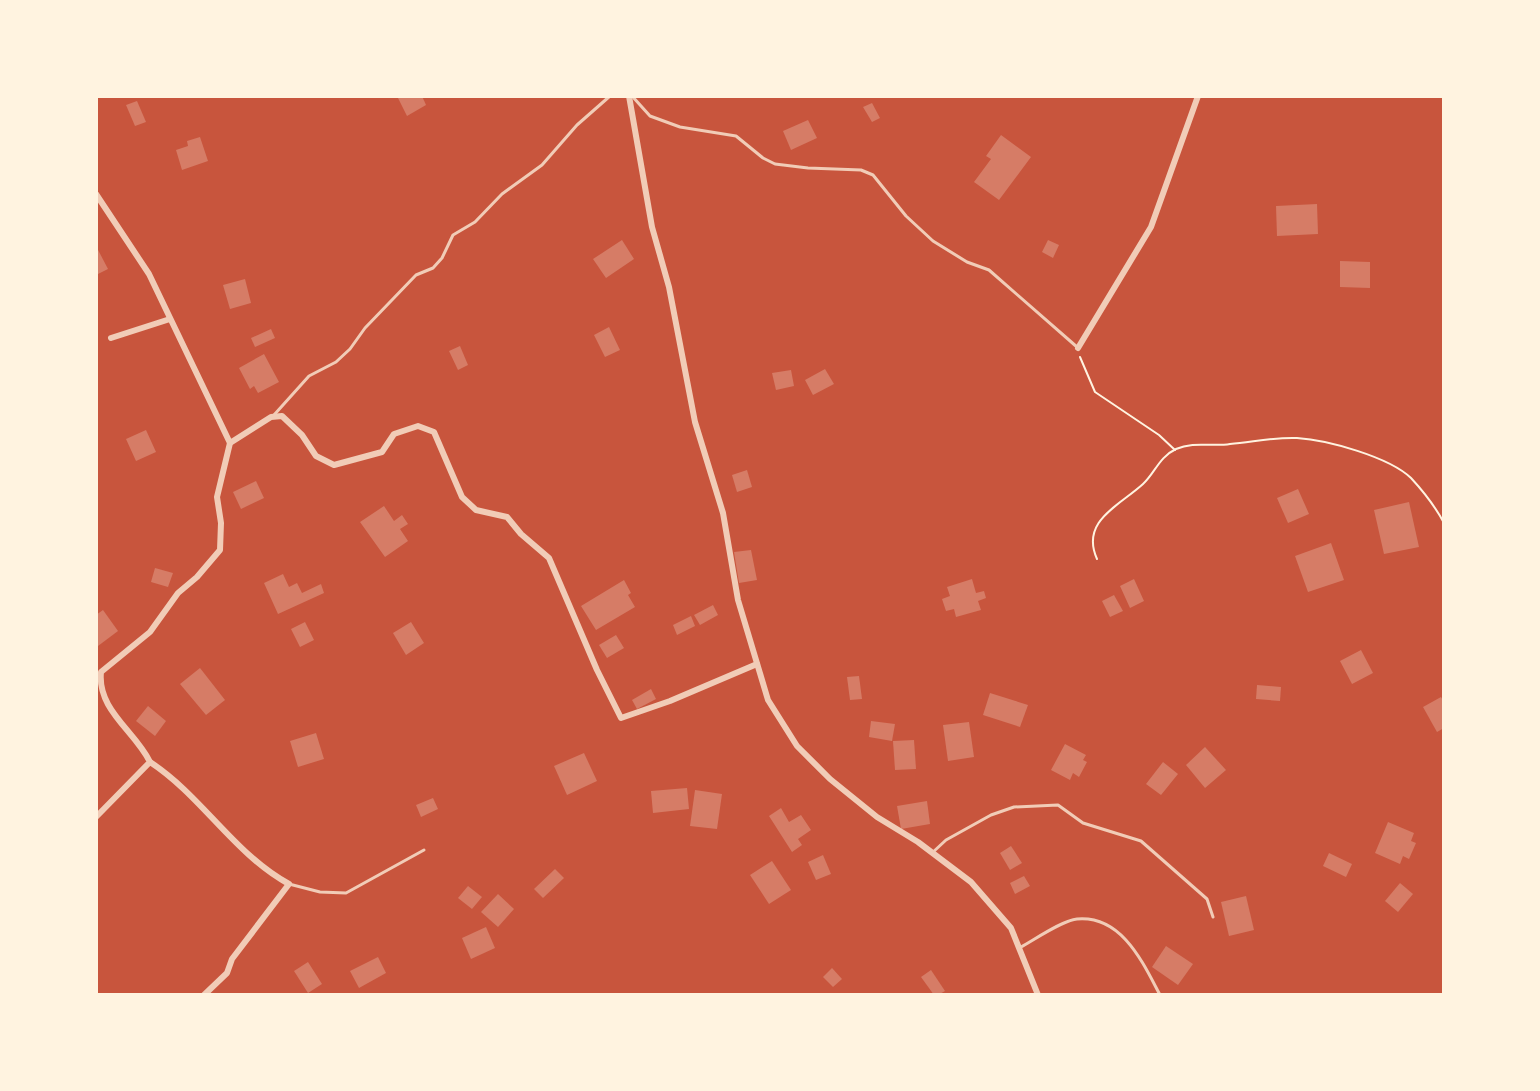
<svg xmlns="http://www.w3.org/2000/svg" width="1540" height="1091" font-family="'Asap Condensed',sans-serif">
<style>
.building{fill:#d67c66}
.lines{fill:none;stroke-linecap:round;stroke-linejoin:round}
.path{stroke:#fff3e0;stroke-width:2}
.service{stroke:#f1ccb7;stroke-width:3}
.minor{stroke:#f1ccb7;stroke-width:6}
</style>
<rect width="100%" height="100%" fill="#c8553d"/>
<g class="building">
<polygon points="397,96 422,96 426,105 407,116"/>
<polygon points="137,101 146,122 135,126 126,105"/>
<polygon points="872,103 880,118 872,122 863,107"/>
<polygon points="808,120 817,138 791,150 783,131"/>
<polygon points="1001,135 1031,157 999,200 974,182 991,159 986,156"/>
<polygon points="200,137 208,161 182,170 176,150 188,146 187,141"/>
<polygon points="1317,204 1318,234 1277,236 1276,206"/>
<polygon points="622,240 634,259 606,278 593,259"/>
<polygon points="1048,240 1059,245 1053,258 1042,252"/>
<polygon points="96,246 108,269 96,275"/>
<polygon points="1340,261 1370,262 1370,288 1340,287"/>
<polygon points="245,279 251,303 230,309 223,285"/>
<polygon points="609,327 620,350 605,357 594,335"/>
<polygon points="271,329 275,338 255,347 251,338"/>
<polygon points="460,346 468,365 458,370 449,351"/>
<polygon points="264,354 279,382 258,393 254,386 250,389 239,368"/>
<polygon points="825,369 834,384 813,395 805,380"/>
<polygon points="791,370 794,386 776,390 772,373"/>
<polygon points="146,430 156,452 136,461 126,439"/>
<polygon points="747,470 752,487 737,492 732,475"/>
<polygon points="256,481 264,498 241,509 233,492"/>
<polygon points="1298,489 1309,514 1288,523 1277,498"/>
<polygon points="1409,502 1419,547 1384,554 1374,510"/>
<polygon points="384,506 394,521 402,515 408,524 400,529 408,541 385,557 360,522"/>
<polygon points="1331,543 1344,580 1308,592 1295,556"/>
<polygon points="751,550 757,580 739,583 734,552"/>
<polygon points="155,568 173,573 168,587 151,582"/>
<polygon points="283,574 289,587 297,583 302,593 321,584 324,593 278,614 264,583"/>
<polygon points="972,579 976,593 984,591 986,598 978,601 981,610 956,617 954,609 946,611 942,599 950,596 947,587"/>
<polygon points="1134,579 1144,601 1130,608 1120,586"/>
<polygon points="624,580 631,593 628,595 635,607 596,630 581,606"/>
<polygon points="1114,595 1123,611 1110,617 1102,601"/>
<polygon points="713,605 718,615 700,625 694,615"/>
<polygon points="103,610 118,631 98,646 96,615"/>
<polygon points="691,616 695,626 677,635 673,625"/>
<polygon points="305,622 314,640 300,647 291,629"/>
<polygon points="411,622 424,643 406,655 393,633"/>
<polygon points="616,635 624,648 607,658 599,645"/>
<polygon points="1361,650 1373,673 1352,684 1340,661"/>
<polygon points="200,668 225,700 206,715 180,684"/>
<polygon points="859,676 862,699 850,700 847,677"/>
<polygon points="1257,685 1281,687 1280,701 1256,699"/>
<polygon points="651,689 656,699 637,709 632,700"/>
<polygon points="990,693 1028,705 1020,727 983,715"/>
<polygon points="1441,697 1444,702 1444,728 1437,732 1423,707"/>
<polygon points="148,706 166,721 155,736 136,721"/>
<polygon points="871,721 895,724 892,741 869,737"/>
<polygon points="969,722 974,757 948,761 943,725"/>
<polygon points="316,733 324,759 298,767 290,741"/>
<polygon points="914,740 916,769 895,770 893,741"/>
<polygon points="1065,744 1086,755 1083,760 1087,762 1079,777 1073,773 1070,780 1051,770"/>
<polygon points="1205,747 1226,770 1205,788 1186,765"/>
<polygon points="584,753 597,781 567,795 554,766"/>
<polygon points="1163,762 1178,774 1161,795 1146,784"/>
<polygon points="687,788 689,809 653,813 651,791"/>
<polygon points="695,790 722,794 717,829 690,826"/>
<polygon points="433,798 438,809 421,817 416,805"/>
<polygon points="927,801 930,824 901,829 897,806"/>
<polygon points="781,808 789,822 801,815 811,830 798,839 802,845 792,852 769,816"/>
<polygon points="1388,822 1414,833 1411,841 1416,843 1409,859 1403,856 1400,864 1375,853"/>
<polygon points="1011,846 1022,863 1010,870 1000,853"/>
<polygon points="1329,853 1352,864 1346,877 1323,866"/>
<polygon points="823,855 831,874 816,880 808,862"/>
<polygon points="772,861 791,890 769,904 750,875"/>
<polygon points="555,869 564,878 543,898 534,889"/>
<polygon points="1024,876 1030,886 1015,894 1010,883"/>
<polygon points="1400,883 1413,894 1398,912 1385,901"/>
<polygon points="468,886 482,897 472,909 458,898"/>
<polygon points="498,894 514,909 498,927 481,912"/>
<polygon points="1246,896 1254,930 1229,936 1221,902"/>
<polygon points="486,927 495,948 471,959 462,938"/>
<polygon points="1166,946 1193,964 1178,985 1152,967"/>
<polygon points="378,957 386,973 359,988 350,971"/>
<polygon points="308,962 322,984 308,993 294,971"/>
<polygon points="832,968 842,979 833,987 823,977"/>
<polygon points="931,970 945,991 938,995 934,995 921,977"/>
</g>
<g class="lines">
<g class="path">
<polyline points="1080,357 1095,392 1159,435 1175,450"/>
<path d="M 1097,559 C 1080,521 1119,506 1143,484 C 1155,473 1159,457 1176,449 C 1194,441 1212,447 1230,444 C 1253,442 1275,437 1297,438 C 1328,440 1389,457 1411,478 C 1423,491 1436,508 1444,523"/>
</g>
<g class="service">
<polyline points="632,96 650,116 680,127 736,136 763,158 775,164 808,168 861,170 873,175 906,216 933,241 967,262 989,270 1077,347"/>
<polyline points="274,415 309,376 336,362 350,349 365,328 416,275 433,268 442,258 453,235 475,222 502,194 542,165 577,125 610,96"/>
<polyline points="932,853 946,840 991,815 1014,807 1058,805 1083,823 1141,841 1207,899 1213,917"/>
<polyline points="289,884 320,892 346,893 424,850"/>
<path d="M 1021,947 C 1034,940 1063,920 1077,919 C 1122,915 1143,963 1160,995"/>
</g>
<g class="minor">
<polyline points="629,96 652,227 669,287 695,422 723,513 738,600 768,700 797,746 830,779 877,817 918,842 971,882 1011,928 1038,995"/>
<polyline points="96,194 149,274 230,443"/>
<polyline points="111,338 170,319"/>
<polyline points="1078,348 1151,227 1198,96"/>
<path d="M 150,762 C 202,796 234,854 289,884 L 232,959 L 227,973 L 204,995"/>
<path d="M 96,817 L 150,762 C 135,731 97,710 101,672 L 150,632 L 178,593 L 197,577 L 220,550 L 221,523 L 217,497 L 230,443 L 271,417 L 282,416 L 302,435 L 316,456 L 334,465 L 382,452 L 394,434 L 418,426 L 434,432 L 462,497 L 476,510 L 507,517 L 521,534 L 549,558 L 597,670 L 621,718 L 670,701 L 757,664"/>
</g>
</g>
<rect width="1540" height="1091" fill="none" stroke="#fff3e0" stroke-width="196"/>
</svg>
